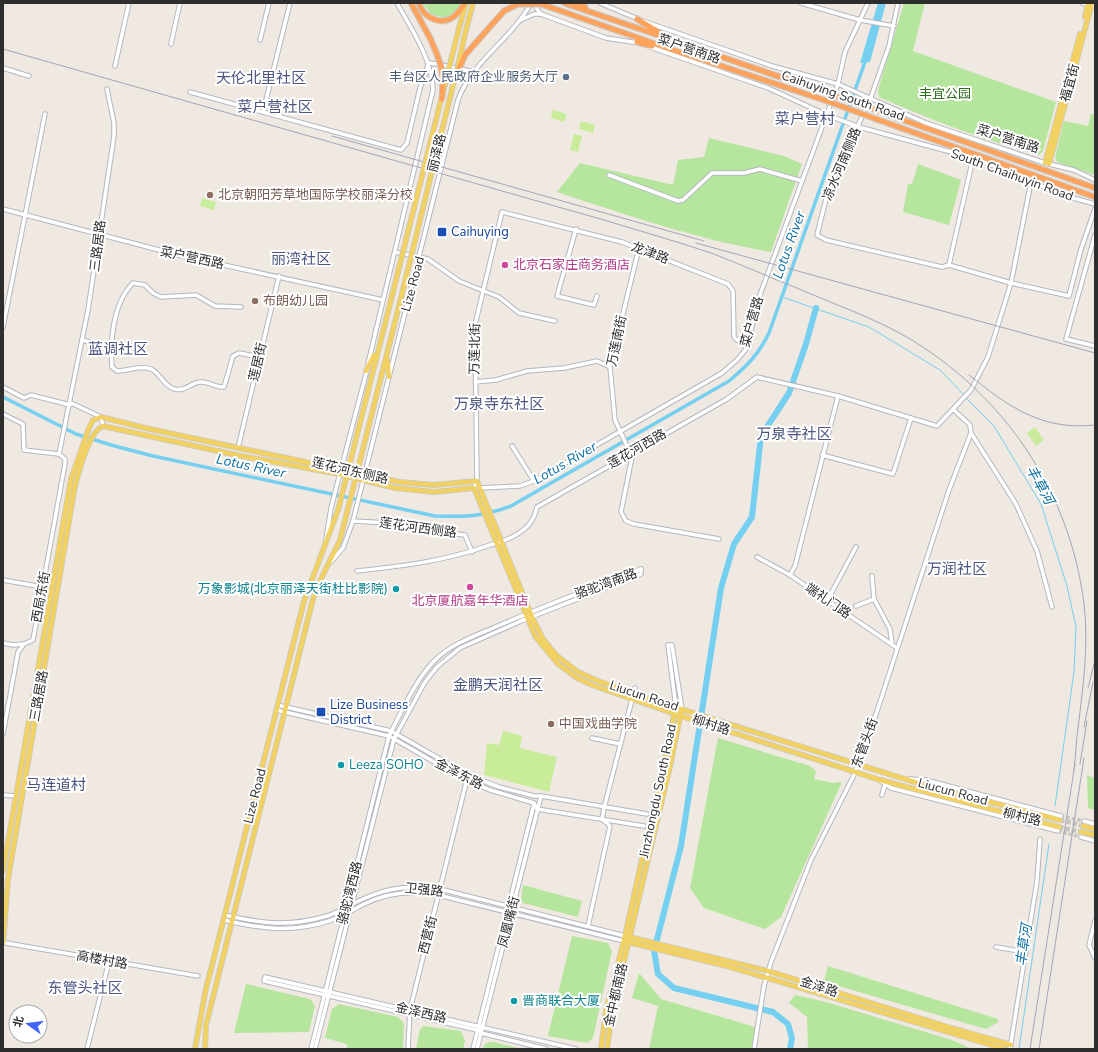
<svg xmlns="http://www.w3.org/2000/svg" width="1098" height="1052" font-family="'Nunito Sans','Noto Sans SC',sans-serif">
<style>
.green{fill:#b6e59e}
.pitch{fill:#c9ec9a}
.water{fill:#75cff0}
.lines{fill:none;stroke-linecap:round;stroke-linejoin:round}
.stream{stroke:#75cff0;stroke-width:1}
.canal{stroke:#75cff0;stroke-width:3.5}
.river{stroke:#75cff0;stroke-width:6}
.minor-tunnel{stroke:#c8c4bd;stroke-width:3.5;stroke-dasharray:3.5 2;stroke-linecap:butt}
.major-tunnel{stroke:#c8c4bd;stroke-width:4.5;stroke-dasharray:4.5 2;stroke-linecap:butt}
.minor-casing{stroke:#b4b7c1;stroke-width:5.5}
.major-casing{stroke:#c9c9c9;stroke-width:6}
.highway-casing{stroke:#c9c9c9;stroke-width:7}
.minor{stroke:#fff;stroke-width:3.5}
.major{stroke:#f2d163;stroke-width:4.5}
.highway{stroke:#ffa35c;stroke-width:5}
.rail{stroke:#a3a6b8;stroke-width:1}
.major-bridge-casing{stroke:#c9c9c9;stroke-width:6;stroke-linecap:butt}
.highway-bridge-casing{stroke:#c9c9c9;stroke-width:7;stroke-linecap:butt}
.major-bridge{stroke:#f2d163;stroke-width:4.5}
.highway-bridge{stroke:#ffa35c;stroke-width:5}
.service-dot{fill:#5c6f8a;stroke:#fff;stroke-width:1.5}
.education-dot{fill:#8d6e63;stroke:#fff;stroke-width:1.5}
.transit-dot{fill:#1a4fb4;stroke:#fff;stroke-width:1.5}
.hotel-dot{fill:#d1479c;stroke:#fff;stroke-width:1.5}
.culture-dot{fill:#0f9aa8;stroke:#fff;stroke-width:1.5}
.labels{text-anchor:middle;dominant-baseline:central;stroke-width:4;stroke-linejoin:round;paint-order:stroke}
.street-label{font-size:13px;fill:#2e2e2e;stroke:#fff}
.service-label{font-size:13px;fill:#4e5e75;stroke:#fff;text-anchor:end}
.park-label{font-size:13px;fill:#2c6e1b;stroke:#fff}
.education-label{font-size:13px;fill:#785e54;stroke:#fff;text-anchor:start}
.transit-label{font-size:13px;fill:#164399;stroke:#fff;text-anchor:start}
.hotel-label{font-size:13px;fill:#b23c85;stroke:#fff;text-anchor:start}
.culture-label{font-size:13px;fill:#0d838f;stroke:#fff;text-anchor:start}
.water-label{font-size:14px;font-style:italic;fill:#0d6fa3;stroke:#fff}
.quarter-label{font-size:15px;fill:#4d5680;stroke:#fff}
</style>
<rect width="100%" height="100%" fill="#efe9e1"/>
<g class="green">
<polygon points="422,3 461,3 456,12 444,18 431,14"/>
<path d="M 904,3 L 925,3 L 913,51 L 1056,102 L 1043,151 L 1039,155 C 984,140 931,120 879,97 L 878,90 Z"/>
<polygon points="1091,113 1095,115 1095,175 1057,162 1055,157 1064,121 1088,126"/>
<path d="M 709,138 L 784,156 L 802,164 L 771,252 C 700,240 626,215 557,192 L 580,163 L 673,185 L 678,160 L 704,157 Z"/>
<polygon points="918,164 961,180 949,225 903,212 908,184 912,184"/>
<polygon points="718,738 810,766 816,771 814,779 833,783 842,782 781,917 765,929 704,908 690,888"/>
<polygon points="1087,775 1094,778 1095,777 1095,810 1088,808"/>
<polygon points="523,885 582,901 578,917 523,903 521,900"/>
<polygon points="572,936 608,943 612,951 593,1038 587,1043 548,1036"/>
<polygon points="828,966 998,1019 998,1022 986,1029 828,983 824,981"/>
<polygon points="639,973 661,999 755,1027 752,1049 649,1049 658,1006 632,998"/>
<polygon points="246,984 310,999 315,1006 309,1032 234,1033"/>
<polygon points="795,995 826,1002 952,1040 972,1049 808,1049 807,1017 789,1003"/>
<polygon points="339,1004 398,1017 404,1023 403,1049 347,1049 347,1044 325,1038 332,1009"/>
<polygon points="424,1026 461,1031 465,1041 463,1049 416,1049 420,1029"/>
<polygon points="489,1042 493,1042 523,1049 483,1049 484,1045"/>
</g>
<g class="pitch">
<polygon points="553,110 567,114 564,122 551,118"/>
<polygon points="581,121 595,125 593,133 579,129"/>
<polygon points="574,134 582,136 578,152 570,150"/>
<polygon points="202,198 216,202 214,210 200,206"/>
<polygon points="1035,427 1044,440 1036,446 1027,433"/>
<polygon points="503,731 522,736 520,748 557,757 549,792 484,775 487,743 499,745"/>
</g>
<polygon class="water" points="878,3 886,3 870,62 860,63"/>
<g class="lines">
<g class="stream">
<polyline points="782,297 869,327 940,370 964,395"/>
<polyline points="966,398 994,426 1041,504 1067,586 1076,627 1074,672 1055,806"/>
<polyline points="1019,1049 1049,844"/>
</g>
<path class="canal" d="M 3,397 L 76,434 L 111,445 L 153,456 L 435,516 C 465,517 482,517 511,506 L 729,381 C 748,365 758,355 769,333 L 866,59"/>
<polyline class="river" points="790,1049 792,1038 788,1024 773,1012 674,988 658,974 654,951 681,846 721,588 734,544 752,517 761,436 789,393 806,344 816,308"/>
<g class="minor-tunnel">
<polyline points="1061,816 1084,821"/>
<polyline points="1058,831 1081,837"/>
</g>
<g class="major-tunnel">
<polyline points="1060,820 1083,826"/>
<polyline points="1059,827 1081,832"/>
</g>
<g class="minor-casing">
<g id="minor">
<polyline points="535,3 537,9 541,14"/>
<polyline points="600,3 638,19"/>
<polyline points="801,3 860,20 894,26"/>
<polyline points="898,3 889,46 871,97 828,191 817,235 826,240 942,267 949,265 1011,283 1069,296 1081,249 1095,209"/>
<polyline points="1082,3 1095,6"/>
<polyline points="521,20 534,14 541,14 606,38 639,43"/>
<polyline points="643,21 772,66 838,84 926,123 1045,163 1074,170 1095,180"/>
<polyline points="260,40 269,3"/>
<polyline points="171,44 180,3"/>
<polyline points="650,47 768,88 827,115 859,127 973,158 1023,177 1058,194 1095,204"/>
<polyline points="429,63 437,64 474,72"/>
<polyline points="115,66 129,3"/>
<polyline points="3,68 29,76"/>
<polyline points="190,92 401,150 407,143 420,88 428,65"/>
<polyline points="263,112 290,3"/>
<polyline points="609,175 678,201 683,200 712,173 744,173 760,169 802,181"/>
<polyline points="3,209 178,255 383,300"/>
<polyline points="576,229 557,296 594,305 597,296"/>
<polyline points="1095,235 1066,339 1095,346"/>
<polyline points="639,248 610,367 615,420 632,457 621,512 626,521 634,524 719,539"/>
<polyline points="395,252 428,259 459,281 499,297 519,313 555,321"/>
<polyline points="949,265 973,158"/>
<path d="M 241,307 L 215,306 L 196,295 L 161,297 L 153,293 L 145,285 L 133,283 C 113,303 110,340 112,367 L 117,371 C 129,371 139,365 151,369 C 160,373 164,386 174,389 C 185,392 190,383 200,382 C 209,381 215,388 224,387 L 233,356 L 239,353 L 259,357"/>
<polyline points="3,327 45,114"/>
<polyline points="82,340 111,347"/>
<path d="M 368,364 L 433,90 C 432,59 412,30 397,3"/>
<polyline points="475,382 496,380 527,371 564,368 597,361 610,367"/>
<polyline points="3,387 24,398 31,395 70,405"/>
<polyline points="71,403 101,417 103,426"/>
<polyline points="954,410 970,425 971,433 1016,504 1037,551 1052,607"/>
<polyline points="3,414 23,424 24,450 59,454"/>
<polyline points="512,446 534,481"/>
<polyline points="238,448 279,276"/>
<polyline points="59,454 88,310 114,136 114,123 107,89"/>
<polyline points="822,455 893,474 911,418"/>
<polyline points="474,488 477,481 475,325 502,212 622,242 728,284 733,291 734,337 737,340 747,343"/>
<polyline points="479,488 520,486 534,481 722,373 737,360 746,349 761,292 838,84 845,52 868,3"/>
<polyline points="353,521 389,523 433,531 465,535 472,552"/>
<polyline points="326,539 331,508 367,370"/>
<polyline points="757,557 790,575 897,648"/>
<path d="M 331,562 L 343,548 L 353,521 L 458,100 C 472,61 512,39 531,3"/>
<path d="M 357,571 C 404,566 445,561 490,545 C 501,542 514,538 523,530 C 531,525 535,516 537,507 L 727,399 L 757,377 L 838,396 L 937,426 L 971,390 L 988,357 L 1011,283 L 1031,182"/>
<polyline points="790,575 795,566 838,396"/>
<polyline points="872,576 874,599 890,629 892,644"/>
<polyline points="3,580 42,587"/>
<polyline points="827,601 856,547"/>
<polyline points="856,606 874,599"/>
<polyline points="3,643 13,645 23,644"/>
<polyline points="277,705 391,731 468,775 499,787 534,796 541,796 647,814"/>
<polyline points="676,707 668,645 672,645 682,709"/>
<polyline points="276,710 389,736 462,778 490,790 534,803 537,809 644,826"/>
<polyline points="3,734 18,652 24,644 33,640 65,464 65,459 59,454"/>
<polyline points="592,738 620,744"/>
<polyline points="909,779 926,780 1061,816"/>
<polyline points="881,781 891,788 1058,831"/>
<polyline points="3,795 16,796"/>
<polyline points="882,795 885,784"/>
<polyline points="1084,821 1095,824"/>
<polyline points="1081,837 1095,841"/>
<path d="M 225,915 C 263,924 289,927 327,916 C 340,912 351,904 363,899 C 389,887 412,885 440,889 L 625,936"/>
<path d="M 224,920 C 261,929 292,933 329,921 C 341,917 353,910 364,904 C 389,892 412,890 438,895 L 624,941"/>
<polyline points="1095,921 1089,945 1095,958"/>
<polyline points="588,926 610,826 602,819 604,808 635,688"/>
<polyline points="6,943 198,976"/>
<polyline points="996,947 1026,952"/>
<polyline points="87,1049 109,961"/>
<path d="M 311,1049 L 389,736 C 402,711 414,682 434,661 C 452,643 477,635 500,625 C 547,605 594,587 641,569"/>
<polyline points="315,1049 394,739 425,682 437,667 460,648 521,621 641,574 641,569"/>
<polyline points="408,1049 410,1010 467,779"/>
<polyline points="473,1049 534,804"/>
<polyline points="477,1049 541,796"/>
<polyline points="546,1049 481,1033 477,1030 264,981 265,977 576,1049"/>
<polyline points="754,1049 764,986 771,962 811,860 853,777 866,745 949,490 971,433"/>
<polyline points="1010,1049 1037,881 1040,839"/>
</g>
</g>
<g class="major-casing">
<g id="major">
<polyline points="1085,17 1088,3"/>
<polyline points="458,32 466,3"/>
<polyline points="465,34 473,3"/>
<polyline points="1045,163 1080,34"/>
<polyline points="1049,164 1092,3"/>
<polyline points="387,359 389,377"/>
<polyline points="366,371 374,355"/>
<polyline points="1083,826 1095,829"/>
<polyline points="1081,832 1095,835"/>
<polyline points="3,871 71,479 89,428 93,420 101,417 145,428 399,482 434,485 477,481 532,617 543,639 556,655 578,672 598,681 668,705 924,785 1060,820"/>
<polyline points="625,936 768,971 951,1028 1011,1045"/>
<polyline points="624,941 727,966 1005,1049"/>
<path d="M 3,943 L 8,879 L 75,486 C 79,471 89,431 103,426 L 236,455 L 339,474 L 395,488 L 434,492 L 474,488 L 535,636 L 558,664 L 577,678 L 592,685 L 675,714 L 880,780 L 1059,827"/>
<polyline points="195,1049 205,993 304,601 338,510 391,300"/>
<polyline points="205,1049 206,1025 313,599 318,585 340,540 400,302"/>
<polyline points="601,1049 606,1011 625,936 675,711"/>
<polyline points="607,1049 612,1012 671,762 681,712"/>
</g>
</g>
<g class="highway-casing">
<g id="highway">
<polyline points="411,3 430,38"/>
<path d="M 419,3 C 422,15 437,25 450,19 C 457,16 461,9 465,3"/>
<polyline points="538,3 673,50 827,101"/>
<polyline points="564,3 830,94"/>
<polyline points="577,3 585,7"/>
<polyline points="637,19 663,35"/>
<polyline points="637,42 652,46"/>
<polyline points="878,111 1095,188"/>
<polyline points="876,119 1095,197"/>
<polyline points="1014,171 1023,177"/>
</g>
</g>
<use href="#minor" class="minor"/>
<use href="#major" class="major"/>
<use href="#highway" class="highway"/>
<g class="rail">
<path d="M 3,49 L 604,220 C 640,231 675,241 711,253 C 740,264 769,277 799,289 C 834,304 871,317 905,336 C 1003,393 1070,491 1084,604 C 1089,646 1083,686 1078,728 C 1076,741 1076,755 1074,769"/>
<polyline points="332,136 704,241"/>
<polyline points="696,243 1095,353"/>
<path d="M 969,375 C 1008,406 1041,431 1095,425"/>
<polyline points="1088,688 1095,660"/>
<polyline points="1084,727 1093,682"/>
<polyline points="1080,764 1087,721"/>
<polyline points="1030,1049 1075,764"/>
<polyline points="1039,1049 1084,758"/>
</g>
<g class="major-bridge-casing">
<g id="major-bridge">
<polyline points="457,70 465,34"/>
<polyline points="391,300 458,32"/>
<polyline points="400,302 455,77"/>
</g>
</g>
<g class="highway-bridge-casing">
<g id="highway-bridge">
<path d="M 430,38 C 442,65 444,70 442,99"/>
<polyline points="454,80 465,55 504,11 518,4 540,4"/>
<polyline points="830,94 878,111"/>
<polyline points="827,101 876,119"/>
</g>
</g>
<use href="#major-bridge" class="major-bridge"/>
<use href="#highway-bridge" class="highway-bridge"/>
</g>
<circle class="service-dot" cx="566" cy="77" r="4"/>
<g class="education-dot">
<circle cx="210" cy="195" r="4"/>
<circle cx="255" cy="301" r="4"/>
<circle cx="551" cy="724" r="4"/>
</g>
<g class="transit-dot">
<rect x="437" y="227" width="10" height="10" rx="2"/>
<rect x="316" y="707" width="10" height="10" rx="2"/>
</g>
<g class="hotel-dot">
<circle cx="505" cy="265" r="4"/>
<circle cx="470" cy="587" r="4"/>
</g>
<g class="culture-dot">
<circle cx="396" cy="589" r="4"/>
<circle cx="341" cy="765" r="4"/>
<circle cx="514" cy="1001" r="4"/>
</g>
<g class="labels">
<g class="street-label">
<text transform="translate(689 49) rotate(19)">菜户营南路</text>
<text transform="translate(1070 83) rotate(-75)">福宜街</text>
<text transform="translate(843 96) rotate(19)">Caihuying South Road</text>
<text transform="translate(1008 139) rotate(18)">菜户营南路</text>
<text transform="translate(437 153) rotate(-76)">丽泽路</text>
<text transform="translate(842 164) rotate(-67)">凉水河南侧路</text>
<text transform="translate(1012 175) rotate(20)">South Chaihuyin Road</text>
<text transform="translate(98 246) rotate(-83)">三路居路</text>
<text transform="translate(650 253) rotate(21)">龙津路</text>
<text transform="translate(192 258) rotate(12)">菜户营西路</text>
<text transform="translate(413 284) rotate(-75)">Lize Road</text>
<text transform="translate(752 322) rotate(-74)">菜户营路</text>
<text transform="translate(617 341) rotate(-78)">万莲南街</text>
<text transform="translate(475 349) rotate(-89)">万莲北街</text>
<text transform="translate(258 362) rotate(-77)">莲居街</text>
<text transform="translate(637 449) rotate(-30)">莲花河西路</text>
<text transform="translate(350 471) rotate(13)">莲花河东侧路</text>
<text transform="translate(418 528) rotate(8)">莲花河西侧路</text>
<text transform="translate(606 584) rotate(-20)">骆驼湾南路</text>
<text transform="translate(41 597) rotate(-80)">西局东街</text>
<text transform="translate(828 601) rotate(34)">端礼门路</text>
<text transform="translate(39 696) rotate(-80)">三路居路</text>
<text transform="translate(644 696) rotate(18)">Liucun Road</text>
<text transform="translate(711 725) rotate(18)">柳村路</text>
<text transform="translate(865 743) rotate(-70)">东管头街</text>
<text transform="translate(459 774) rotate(27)">金泽东路</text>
<text transform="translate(658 791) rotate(-78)">Jinzhongdu South Road</text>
<text transform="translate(953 792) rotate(15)">Liucun Road</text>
<text transform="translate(255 796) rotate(-76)">Lize Road</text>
<text transform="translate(1022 817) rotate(14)">柳村路</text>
<text transform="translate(424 890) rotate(6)">卫强路</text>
<text transform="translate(350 893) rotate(-76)">骆驼湾西路</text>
<text transform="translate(509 922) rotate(-76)">凤凰嘴街</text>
<text transform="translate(428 935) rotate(-76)">西营街</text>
<text transform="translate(102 960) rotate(10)">高楼村路</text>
<text transform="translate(819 987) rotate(18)">金泽路</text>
<text transform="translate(616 995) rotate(-77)">金中都南路</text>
<text transform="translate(421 1013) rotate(13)">金泽西路</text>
</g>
<g class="service-label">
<text x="558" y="77">丰台区人民政府企业服务大厅</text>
</g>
<g class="park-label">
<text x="945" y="94">丰宜公园</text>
</g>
<g class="education-label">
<text x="218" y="195">北京朝阳芳草地国际学校丽泽分校</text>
<text x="263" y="301">布朗幼儿园</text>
<text x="559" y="724">中国戏曲学院</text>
</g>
<g class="transit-label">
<text x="451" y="232">Caihuying</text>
<text x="330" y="705">Lize Business<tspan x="330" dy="15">District</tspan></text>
</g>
<g class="hotel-label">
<text x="513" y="265">北京石家庄商务酒店</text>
<text x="470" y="601" text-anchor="middle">北京厦航嘉年华酒店</text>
</g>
<g class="culture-label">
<text x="388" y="589" text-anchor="end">万象影城(北京丽泽天街杜比影院)</text>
<text x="349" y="765">Leeza SOHO</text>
<text x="522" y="1001">晋商联合大厦</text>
</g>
<g class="water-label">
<text transform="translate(789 245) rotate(-70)">Lotus River</text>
<text transform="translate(565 463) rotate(-30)">Lotus River</text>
<text transform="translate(251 466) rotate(12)">Lotus River</text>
<text transform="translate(1040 485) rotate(61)">丰草河</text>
<text transform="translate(1024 945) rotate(-82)">丰草河</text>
</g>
<g class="quarter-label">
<text x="261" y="78">天伦北里社区</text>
<text x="275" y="107">菜户营社区</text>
<text x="805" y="119">菜户营村</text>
<text x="301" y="259">丽湾社区</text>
<text x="118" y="349">蓝调社区</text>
<text x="499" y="404">万泉寺东社区</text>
<text x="794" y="434">万泉寺社区</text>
<text x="957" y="569">万润社区</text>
<text x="498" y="685">金鹏天润社区</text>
<text x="56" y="785">马连道村</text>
<text x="85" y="988">东管头社区</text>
</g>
</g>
<rect width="1098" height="1052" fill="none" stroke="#2e2e2e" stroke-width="8"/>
<g transform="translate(28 1024) rotate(284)"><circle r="19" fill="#ffffff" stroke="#ababab"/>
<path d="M0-3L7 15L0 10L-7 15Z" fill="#4264fb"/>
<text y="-6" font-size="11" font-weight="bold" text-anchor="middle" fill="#2e2e2e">北</text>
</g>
</svg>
